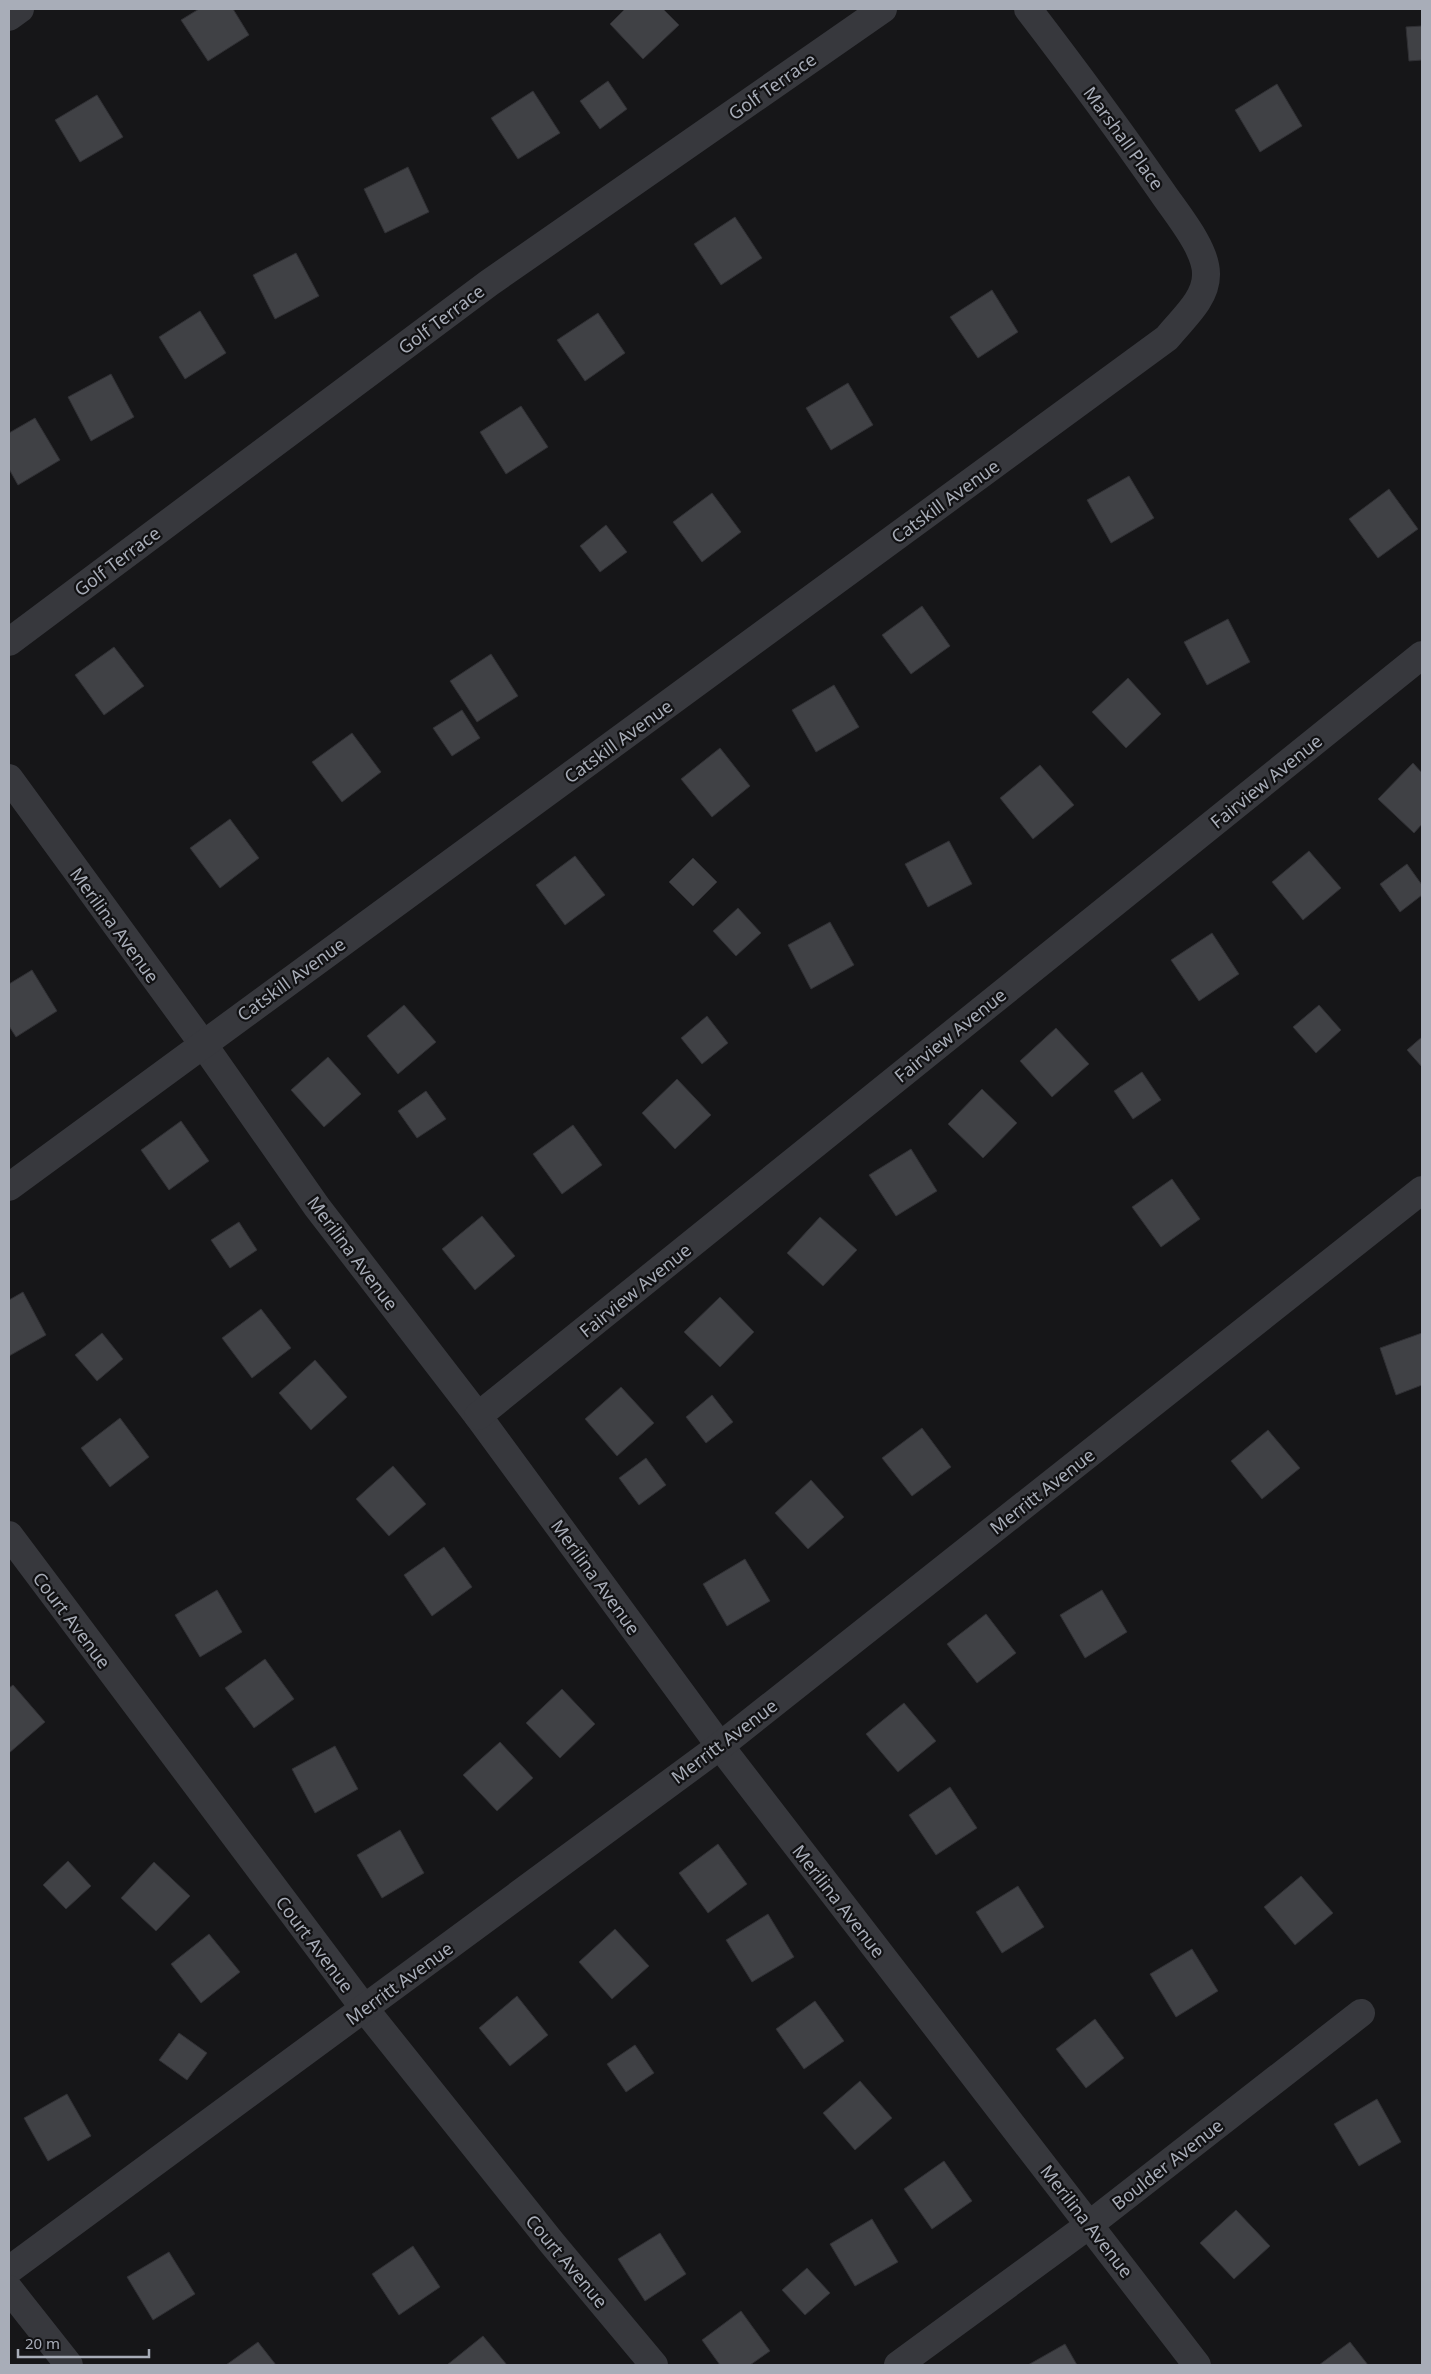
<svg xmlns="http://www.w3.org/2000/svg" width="1431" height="2374" font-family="'Noto Sans',sans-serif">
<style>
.building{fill:#404145;stroke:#303034}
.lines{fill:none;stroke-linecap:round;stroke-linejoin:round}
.minor{stroke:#37383d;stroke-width:28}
.tertiary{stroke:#37383d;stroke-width:28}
.labels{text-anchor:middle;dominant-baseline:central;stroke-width:4.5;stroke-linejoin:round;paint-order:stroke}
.street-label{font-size:18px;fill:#a8adb8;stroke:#111113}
</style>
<rect width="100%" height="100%" fill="#161618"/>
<g class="building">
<polygon points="199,9 233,9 249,35 208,61 181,20"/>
<polygon points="625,9 663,9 679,25 643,59 610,24"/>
<polygon points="1422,26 1422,60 1409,61 1406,27"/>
<polygon points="608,81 627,109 600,129 580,101"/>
<polygon points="1277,84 1302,126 1260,152 1235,110"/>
<polygon points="533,91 560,133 518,159 491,118"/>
<polygon points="97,95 123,137 80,162 55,120"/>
<polygon points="408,167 429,212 385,233 364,189"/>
<polygon points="735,217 762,258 721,285 694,244"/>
<polygon points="296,253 319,296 275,319 253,275"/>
<polygon points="992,290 1018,332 978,358 950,317"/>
<polygon points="200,311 226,353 185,379 159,337"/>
<polygon points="598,313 625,353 585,381 557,340"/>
<polygon points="111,374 134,417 91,441 68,397"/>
<polygon points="848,383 873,425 831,450 806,408"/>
<polygon points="521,406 548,447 506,474 480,432"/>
<polygon points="35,418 60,460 18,485 9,469 9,433"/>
<polygon points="1129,476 1154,518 1111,543 1087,500"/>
<polygon points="1389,489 1418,529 1378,558 1349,519"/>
<polygon points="712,493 741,532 702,562 673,522"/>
<polygon points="606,525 627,552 600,572 580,546"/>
<polygon points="922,606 950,646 911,674 882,635"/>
<polygon points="1228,619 1250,662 1207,685 1184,642"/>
<polygon points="114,647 144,686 104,715 75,675"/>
<polygon points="491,654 518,696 477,722 450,681"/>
<polygon points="1128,678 1161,714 1126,748 1092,712"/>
<polygon points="834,685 859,727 816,752 792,710"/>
<polygon points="462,710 480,738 452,756 433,728"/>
<polygon points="352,733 381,772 342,802 312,762"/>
<polygon points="720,748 750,786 712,817 681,779"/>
<polygon points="1413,763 1422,773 1422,824 1414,833 1378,799"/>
<polygon points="1040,765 1074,805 1033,839 1000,798"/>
<polygon points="230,819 259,858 220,888 190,848"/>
<polygon points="949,841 972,884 928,907 905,864"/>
<polygon points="1309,851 1341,888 1303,920 1272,882"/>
<polygon points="575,856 605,895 565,925 536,885"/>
<polygon points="693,858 717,882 693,906 669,882"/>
<polygon points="1407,864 1422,885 1422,895 1400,912 1380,884"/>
<polygon points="738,908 761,933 736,956 713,931"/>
<polygon points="830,922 854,965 811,989 788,945"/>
<polygon points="1212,933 1239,974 1199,1001 1171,960"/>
<polygon points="32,970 57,1011 16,1037 9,1026 9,984"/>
<polygon points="404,1005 436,1042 398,1074 367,1036"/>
<polygon points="1319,1005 1341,1030 1316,1053 1293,1027"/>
<polygon points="707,1016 728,1043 702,1064 681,1038"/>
<polygon points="1056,1028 1089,1064 1052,1097 1020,1061"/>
<polygon points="1422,1037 1422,1067 1407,1050"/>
<polygon points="328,1057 361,1094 324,1127 291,1090"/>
<polygon points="1142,1072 1161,1100 1133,1119 1114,1091"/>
<polygon points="677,1079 711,1115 675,1149 642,1113"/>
<polygon points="982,1089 1017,1123 983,1158 948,1124"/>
<polygon points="426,1091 446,1119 417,1138 398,1111"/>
<polygon points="181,1121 209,1161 169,1190 141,1150"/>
<polygon points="573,1125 602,1165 562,1194 533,1154"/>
<polygon points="911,1149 937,1191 896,1216 869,1175"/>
<polygon points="1172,1179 1200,1219 1161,1247 1132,1207"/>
<polygon points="482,1216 515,1256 475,1290 442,1249"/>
<polygon points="820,1217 857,1250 823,1286 787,1253"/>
<polygon points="239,1222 257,1250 230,1268 211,1240"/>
<polygon points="23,1292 46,1335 9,1356 9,1300"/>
<polygon points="720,1297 754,1332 720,1367 684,1332"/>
<polygon points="261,1309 291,1348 252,1378 222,1338"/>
<polygon points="102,1333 123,1359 97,1381 75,1355"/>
<polygon points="1422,1333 1422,1385 1396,1395 1380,1348"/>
<polygon points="315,1360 347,1397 311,1430 279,1393"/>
<polygon points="621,1387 654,1423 617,1456 585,1419"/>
<polygon points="712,1395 733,1422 706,1443 686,1417"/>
<polygon points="120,1418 149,1457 110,1487 81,1448"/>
<polygon points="922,1428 951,1467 912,1496 882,1458"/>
<polygon points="1268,1430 1300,1468 1262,1499 1231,1461"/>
<polygon points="646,1458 666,1485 639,1505 619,1478"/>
<polygon points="393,1466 426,1504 389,1536 356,1499"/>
<polygon points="811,1480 844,1517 808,1549 775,1513"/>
<polygon points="444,1547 472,1587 432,1616 404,1575"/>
<polygon points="745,1559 770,1601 727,1626 703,1584"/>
<polygon points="217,1590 242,1632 200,1657 175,1615"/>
<polygon points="1102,1590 1127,1632 1085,1658 1060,1615"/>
<polygon points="986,1614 1016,1653 977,1683 947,1644"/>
<polygon points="265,1659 294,1699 254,1728 225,1688"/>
<polygon points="13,1685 45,1722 9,1753 9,1688"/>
<polygon points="562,1689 595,1724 560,1758 526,1723"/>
<polygon points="904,1703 936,1741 898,1772 866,1734"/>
<polygon points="500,1742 533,1778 497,1811 463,1775"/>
<polygon points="335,1746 358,1789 315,1813 292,1769"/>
<polygon points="950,1787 977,1828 936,1855 909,1815"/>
<polygon points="400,1830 424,1873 382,1898 357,1855"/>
<polygon points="718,1844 747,1884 708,1913 679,1873"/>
<polygon points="68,1861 91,1886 66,1909 43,1885"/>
<polygon points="154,1862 190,1896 156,1931 121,1898"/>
<polygon points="1301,1876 1333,1913 1295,1945 1264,1907"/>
<polygon points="1018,1886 1044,1927 1002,1953 976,1912"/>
<polygon points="768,1914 794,1957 752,1982 726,1940"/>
<polygon points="615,1929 649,1966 612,1999 579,1962"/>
<polygon points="209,1934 240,1972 201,2003 171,1964"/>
<polygon points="1192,1949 1218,1991 1176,2017 1150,1974"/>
<polygon points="517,1996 548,2035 510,2066 479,2028"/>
<polygon points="815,2001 844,2041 804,2069 776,2029"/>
<polygon points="1095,2019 1124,2058 1086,2088 1056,2049"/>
<polygon points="179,2033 207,2053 187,2080 159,2060"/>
<polygon points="635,2045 654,2073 626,2092 607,2064"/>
<polygon points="860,2081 892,2118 855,2150 823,2113"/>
<polygon points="67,2094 91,2136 48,2161 24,2118"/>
<polygon points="1377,2099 1401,2142 1359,2166 1334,2124"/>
<polygon points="944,2161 972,2201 932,2229 904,2189"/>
<polygon points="1236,2210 1270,2246 1234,2279 1200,2243"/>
<polygon points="872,2219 898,2262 855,2286 830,2244"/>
<polygon points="660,2233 686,2274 645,2301 618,2259"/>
<polygon points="413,2246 440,2287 399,2315 372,2274"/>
<polygon points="169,2252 195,2294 153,2320 127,2277"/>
<polygon points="807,2268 830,2293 805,2315 782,2290"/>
<polygon points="741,2311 770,2351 750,2365 720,2365 702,2340"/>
<polygon points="483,2336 507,2365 447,2365"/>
<polygon points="258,2342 276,2365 226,2365"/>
<polygon points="1350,2342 1368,2365 1319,2365"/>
<polygon points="1065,2344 1077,2365 1028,2365"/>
</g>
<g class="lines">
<g class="minor">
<polyline points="9,17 20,9"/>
<polyline points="9,642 489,283 883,9"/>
<polyline points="9,778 203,1044 317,1207 478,1416 720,1746 1197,2365"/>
<path d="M 9,1187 L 1167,338 C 1181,320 1206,300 1206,275 C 1207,249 1176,213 1162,192 C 1119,130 1074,69 1028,9"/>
<polyline points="478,1416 1422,655"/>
<polyline points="9,1535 364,2008 552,2243 654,2365"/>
<polyline points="9,2270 720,1746 1422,1190"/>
<polyline points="898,2365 1089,2225 1361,2013"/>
</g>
<polyline class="tertiary" points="9,2289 69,2365"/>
</g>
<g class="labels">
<g class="street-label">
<text transform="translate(772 86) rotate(-35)">Golf Terrace</text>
<text transform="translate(1124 138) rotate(54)">Marshall Place</text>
<text transform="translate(441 319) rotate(-37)">Golf Terrace</text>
<text transform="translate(945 501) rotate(-36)">Catskill Avenue</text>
<text transform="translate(117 561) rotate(-37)">Golf Terrace</text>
<text transform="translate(618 741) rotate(-36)">Catskill Avenue</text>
<text transform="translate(1266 781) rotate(-39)">Fairview Avenue</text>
<text transform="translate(115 925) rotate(54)">Merilina Avenue</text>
<text transform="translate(291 979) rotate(-36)">Catskill Avenue</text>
<text transform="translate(950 1035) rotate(-39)">Fairview Avenue</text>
<text transform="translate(353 1253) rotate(53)">Merilina Avenue</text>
<text transform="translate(635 1290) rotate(-39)">Fairview Avenue</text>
<text transform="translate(1042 1491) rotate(-38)">Merritt Avenue</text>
<text transform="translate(596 1577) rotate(54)">Merilina Avenue</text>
<text transform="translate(72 1620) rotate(53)">Court Avenue</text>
<text transform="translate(724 1741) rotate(-37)">Merritt Avenue</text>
<text transform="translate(839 1901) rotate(52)">Merilina Avenue</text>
<text transform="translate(315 1944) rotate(53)">Court Avenue</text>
<text transform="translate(399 1983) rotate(-36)">Merritt Avenue</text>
<text transform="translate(1167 2164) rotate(-38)">Boulder Avenue</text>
<text transform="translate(1087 2221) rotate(52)">Merilina Avenue</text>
<text transform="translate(567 2261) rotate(50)">Court Avenue</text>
</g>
</g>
<rect width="1431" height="2374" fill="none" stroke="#a8adb8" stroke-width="20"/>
<path d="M18 2349v8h131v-8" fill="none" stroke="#a8adb8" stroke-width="2.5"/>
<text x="25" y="2349" font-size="15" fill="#a8adb8" stroke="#111113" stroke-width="4" paint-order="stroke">20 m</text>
</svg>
